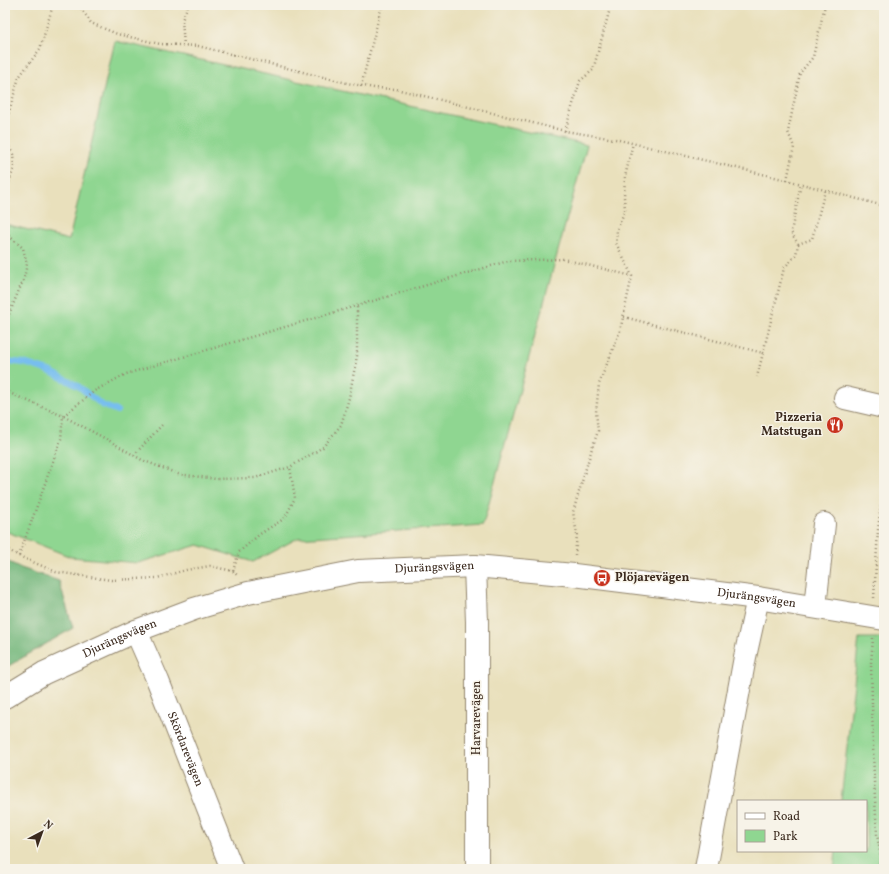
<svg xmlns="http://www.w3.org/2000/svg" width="889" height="874" font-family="Vollkorn,serif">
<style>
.green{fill:#8fd691;stroke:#658058}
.forest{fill:#73b77b;stroke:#57704c}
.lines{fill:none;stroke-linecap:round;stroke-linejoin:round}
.stream{stroke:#77beef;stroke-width:6}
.minor-casing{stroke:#92856d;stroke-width:24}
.path{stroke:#92856d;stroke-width:2.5;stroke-dasharray:1 3;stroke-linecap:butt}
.minor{stroke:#fff;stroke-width:22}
.labels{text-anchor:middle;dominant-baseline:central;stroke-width:3;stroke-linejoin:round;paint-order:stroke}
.poi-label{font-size:12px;font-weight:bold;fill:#3b2a1e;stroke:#f7f3e8;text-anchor:end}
.street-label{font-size:12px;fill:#3b2a1e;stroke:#f7f3e8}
</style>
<rect width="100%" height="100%" fill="#f7f3e8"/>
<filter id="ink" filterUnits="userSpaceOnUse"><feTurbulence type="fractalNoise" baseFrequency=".025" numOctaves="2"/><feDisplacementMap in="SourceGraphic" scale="8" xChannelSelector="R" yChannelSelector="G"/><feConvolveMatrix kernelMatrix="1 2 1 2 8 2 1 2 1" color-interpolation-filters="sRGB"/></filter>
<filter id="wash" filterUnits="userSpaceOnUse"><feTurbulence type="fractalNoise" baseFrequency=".012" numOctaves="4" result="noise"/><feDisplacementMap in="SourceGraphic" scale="16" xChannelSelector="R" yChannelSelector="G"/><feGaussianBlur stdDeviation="0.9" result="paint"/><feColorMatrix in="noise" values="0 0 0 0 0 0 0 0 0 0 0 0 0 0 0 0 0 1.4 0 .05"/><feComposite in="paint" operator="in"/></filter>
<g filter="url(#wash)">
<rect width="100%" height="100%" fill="#e9e0bc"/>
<g class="green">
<polygon points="115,41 587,145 483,525 298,538 253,562 198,545 138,563 71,557 5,531 5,224 69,240"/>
<polygon points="859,638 884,638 884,832 878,869 834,869 836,851 866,851 866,801 841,801"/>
</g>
<g class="forest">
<polygon points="5,560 21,568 59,581 73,628 5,668"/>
<polygon points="884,832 884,869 878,869"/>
</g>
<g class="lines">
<polyline class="stream" points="5,361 24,363 49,371 78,386 102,405 117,411"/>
</g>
</g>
<g filter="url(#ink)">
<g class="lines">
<g class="minor-casing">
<g id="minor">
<polyline points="845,398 884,407"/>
<polyline points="475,566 477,622 477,869"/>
<polyline points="815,607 824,524"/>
<path id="s1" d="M 136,631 L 158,681 L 232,869"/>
<path id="s2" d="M 5,697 L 44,673 L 136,631 L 194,609 L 248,593 L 358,571 L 475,566 L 574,575 L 758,598 L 884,619"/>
<polyline points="706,869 745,657 758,598"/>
</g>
</g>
<g class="path">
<polyline points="79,5 91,23 117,34 160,44 198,46 347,83 374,88 396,89 565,131 615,139 787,180 884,206"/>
<polyline points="184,46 182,20 188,5"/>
<polyline points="361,86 382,5"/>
<polyline points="565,131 580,81 593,70 611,5"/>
<polyline points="787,180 794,147 788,132 800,73 813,57 825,5"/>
<polyline points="5,189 9,182 14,168 13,154 5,140 5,126 19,77 40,49 53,5"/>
<polyline points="5,234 9,236 23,248 27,264 24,278 5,324"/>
<polyline points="798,244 812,239 825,191"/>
<polyline points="624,317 763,353 757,377"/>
<polyline points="763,353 784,268 796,255 798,244 791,232 801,184"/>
<polyline points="5,391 63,416 108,440 142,460 178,474 216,479 255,478 290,467 323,447 341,425 349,398 357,356 357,306"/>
<polyline points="134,455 162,425"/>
<polyline points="5,548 19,556 56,572 111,580 157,578 186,570 210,566 233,571 237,575"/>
<polyline points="575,555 577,535 573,512 592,448 598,431 596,412 599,384 620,331 632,276 616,243 617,230 625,210 624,197 625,177 633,143"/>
<polyline points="19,556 61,439 63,416 96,390 126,374 508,261 563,259 632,276"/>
<polyline points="233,571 239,552 260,534 285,518 295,498 290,467"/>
<polyline points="874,598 878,530 884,479"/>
<polyline points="873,638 871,663 874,781 877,834 883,869"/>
</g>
<use href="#minor" class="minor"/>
</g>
</g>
<defs>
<g id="restaurant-disc" transform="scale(0.9)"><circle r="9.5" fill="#c8321e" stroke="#f7f3e8"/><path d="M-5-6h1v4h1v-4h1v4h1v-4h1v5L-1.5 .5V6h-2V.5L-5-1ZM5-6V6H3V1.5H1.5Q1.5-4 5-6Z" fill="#fff"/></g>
<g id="bus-disc" transform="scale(0.9)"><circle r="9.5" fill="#c8321e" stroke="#f7f3e8"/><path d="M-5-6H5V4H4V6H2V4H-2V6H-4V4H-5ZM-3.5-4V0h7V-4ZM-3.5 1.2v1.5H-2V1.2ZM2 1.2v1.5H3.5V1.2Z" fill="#fff"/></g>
</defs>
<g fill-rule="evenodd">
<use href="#restaurant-disc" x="835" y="425"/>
<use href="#bus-disc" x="602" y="578"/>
</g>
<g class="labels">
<g class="poi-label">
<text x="822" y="418">Pizzeria<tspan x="822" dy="14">Matstugan</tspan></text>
<text x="615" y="578" text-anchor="start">Plöjarevägen</text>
</g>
<g class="street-label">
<text stroke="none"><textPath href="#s2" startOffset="454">Djurängsvägen</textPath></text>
<text stroke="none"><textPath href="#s2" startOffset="778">Djurängsvägen</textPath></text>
<text stroke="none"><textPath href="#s2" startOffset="129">Djurängsvägen</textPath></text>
<text transform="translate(477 718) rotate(-90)">Harvarevägen</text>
<text stroke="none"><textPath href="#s1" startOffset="128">Skördarevägen</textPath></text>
</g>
</g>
<rect width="889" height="874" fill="none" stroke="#f7f3e8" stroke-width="20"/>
<rect x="737" y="800" width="130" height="52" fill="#f7f3e8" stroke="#aca397"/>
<rect x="745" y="813" width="20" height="6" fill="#ffffff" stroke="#aca397"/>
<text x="773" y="820" font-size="12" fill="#3b2a1e">Road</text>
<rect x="745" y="830" width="20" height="12" fill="#8fd691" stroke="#aca397"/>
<text x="773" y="840" font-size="12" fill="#3b2a1e">Park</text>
<g transform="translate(42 832) rotate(41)" stroke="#f7f3e8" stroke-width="3" paint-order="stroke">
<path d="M0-3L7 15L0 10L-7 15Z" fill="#3b2a1e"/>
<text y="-6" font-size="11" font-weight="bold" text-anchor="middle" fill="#3b2a1e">N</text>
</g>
</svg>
